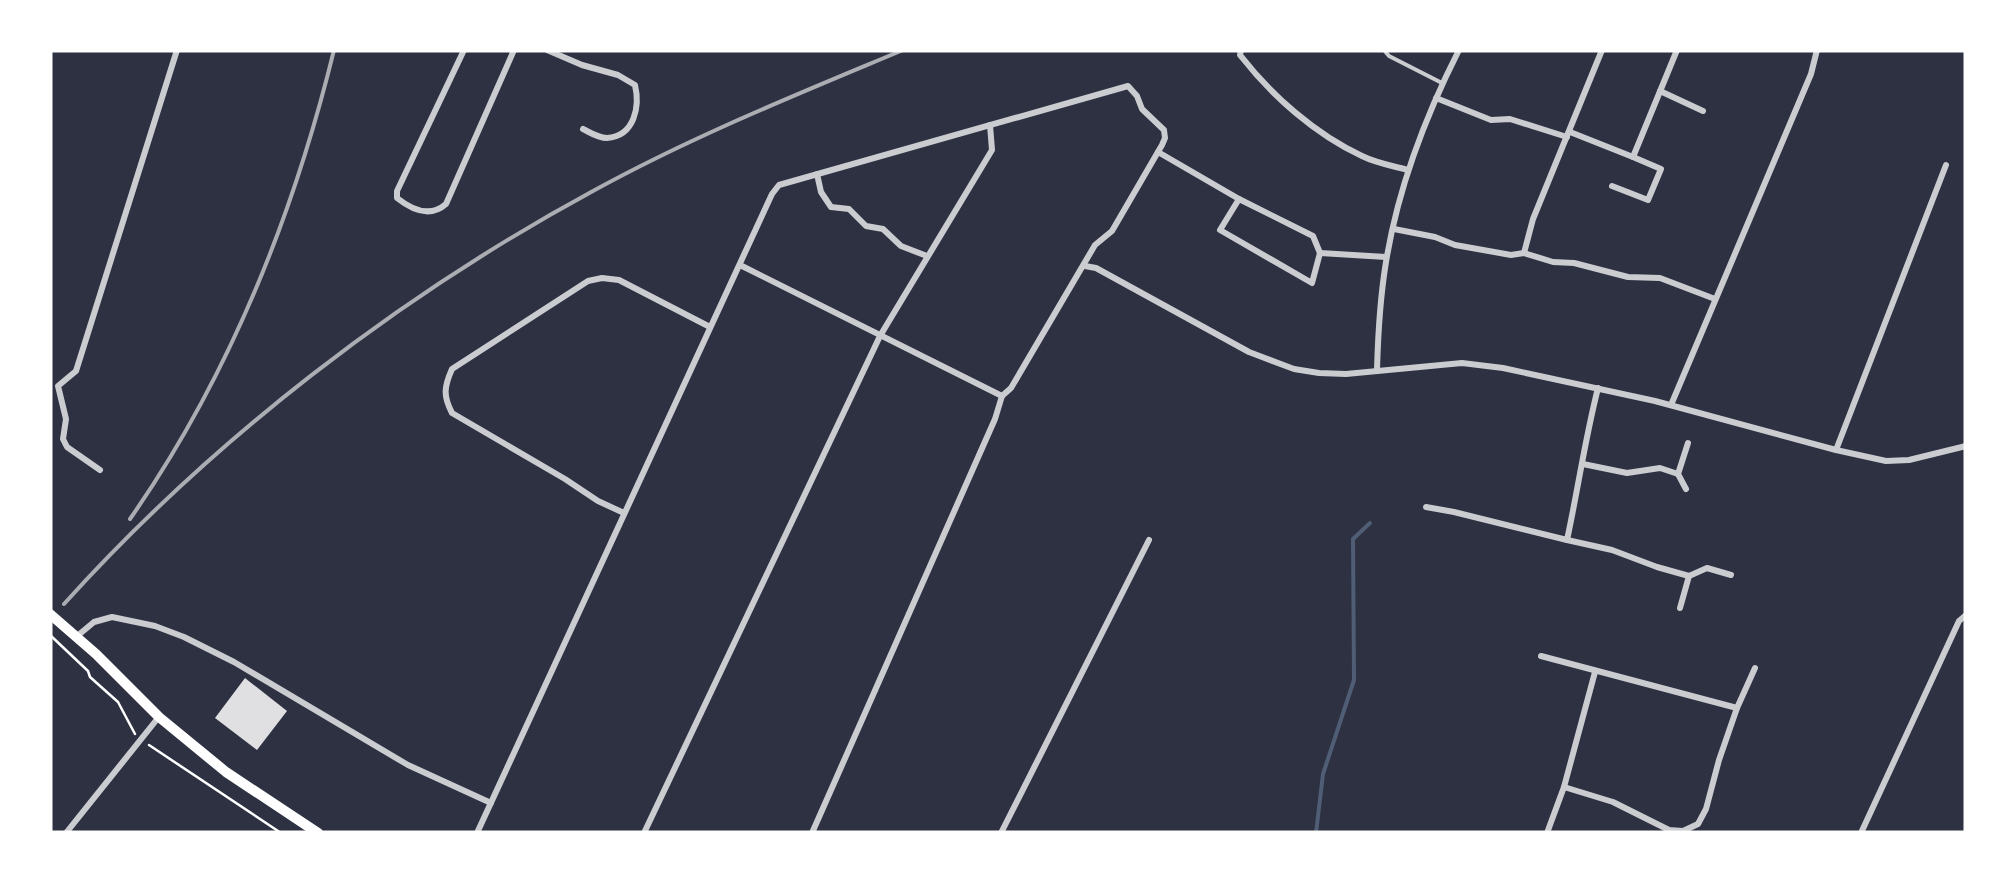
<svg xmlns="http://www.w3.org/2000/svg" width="2016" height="883" font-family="'Asap Condensed',sans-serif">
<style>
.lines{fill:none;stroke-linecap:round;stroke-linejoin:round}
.stream{stroke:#4f5d75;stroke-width:4}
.building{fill:#e0e0e3}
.path{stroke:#fff;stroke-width:2.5}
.service{stroke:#caccd0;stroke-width:4}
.minor{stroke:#caccd0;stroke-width:6}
.primary{stroke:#fff;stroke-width:10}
.rail{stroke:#abadb3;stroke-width:4}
</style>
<rect width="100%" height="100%" fill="#2d3142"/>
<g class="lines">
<polyline class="stream" points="1316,833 1323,774 1354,680 1353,539 1370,523"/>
</g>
<polygon class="building" points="245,678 287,711 257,750 215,718"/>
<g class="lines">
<g class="path">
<polyline points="50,635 88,671 90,677 118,702 135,734"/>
<polyline points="149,745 281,833"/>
</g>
<polyline class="service" points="1384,50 1389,56 1442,83"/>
<g class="minor">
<path d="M 464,50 L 397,191 L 397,198 C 412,210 430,218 446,204 L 514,50"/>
<path d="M 547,50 L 582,65 L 618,75 L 635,85 C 640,106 635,136 607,138 C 598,138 591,133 583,129"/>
<path d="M 1241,50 L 1240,55 C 1272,96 1315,134 1362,156 C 1376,163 1393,166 1408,170"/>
<polyline points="1660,91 1703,111"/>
<polyline points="1436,98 1491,120 1510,119 1567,137"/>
<polyline points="1570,132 1633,157 1677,50"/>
<polyline points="1158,152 1239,199 1313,236 1320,253"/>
<polyline points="817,174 821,192 831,207 849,209 866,226 883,229 901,246 927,256"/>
<polyline points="1612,186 1648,200 1661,169 1633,157"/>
<polyline points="1239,199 1220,230 1312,283 1320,253"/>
<polyline points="1394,229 1435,237 1455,245 1511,255 1524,253 1553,262 1574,263 1628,277 1660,278 1715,299"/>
<polyline points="1320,253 1386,257"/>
<polyline points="1524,253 1533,219 1602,50"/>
<polyline points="1085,266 1096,268 1249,352 1294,369 1319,373 1346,374 1462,363 1503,368 1655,401 1836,450 1886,461 1909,460 1966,446"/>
<path d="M 1377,370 C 1378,334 1380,298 1386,262 C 1398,188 1425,117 1459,50"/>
<polyline points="1671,405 1811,74 1817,50"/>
<polyline points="1836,450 1946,165"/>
<polyline points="1583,464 1627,473 1660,468 1678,474"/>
<polyline points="100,470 67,447 63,439 66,419 58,386 76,371 177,50"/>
<polyline points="1686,489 1678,474 1688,443"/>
<path d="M 1426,507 L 1454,512 L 1567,540 C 1578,489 1585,439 1598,388"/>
<path d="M 624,513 L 598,501 L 565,479 L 452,413 C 443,396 444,387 452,369 L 588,281 L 602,278 L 619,280 L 710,327"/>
<polyline points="1567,540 1612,550 1657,567 1689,576 1680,608"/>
<polyline points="1689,576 1707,568 1731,575"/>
<polyline points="76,637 94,622 112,617 155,626 184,637 234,662 408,765 491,803"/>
<polyline points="1541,656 1737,708"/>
<polyline points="1564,787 1613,802 1669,830 1683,831 1698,824 1706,809 1719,760 1737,708 1755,668"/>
<polyline points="66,833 158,718"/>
<polyline points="477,833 772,194 779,185 1128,86 1137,96 1142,109 1164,130 1165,138 1162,145 1112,231 1095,245 1011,388 1002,396 740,265"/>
<polyline points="644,833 880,336 992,150 990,125"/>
<polyline points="812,833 995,419 1002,396"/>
<polyline points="1001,833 1149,540"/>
<polyline points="1547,833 1564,787 1595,672"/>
<polyline points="1861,833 1959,621 1966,615"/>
</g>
<polyline class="primary" points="50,614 96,654 159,717 226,772 318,833"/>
<g class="rail">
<path d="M 130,519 C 229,377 293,217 334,50"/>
<path d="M 64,604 C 212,440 399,296 593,191 C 693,136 798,94 903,50"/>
</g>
</g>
<rect width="2016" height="883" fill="none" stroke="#ffffff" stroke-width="105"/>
</svg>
